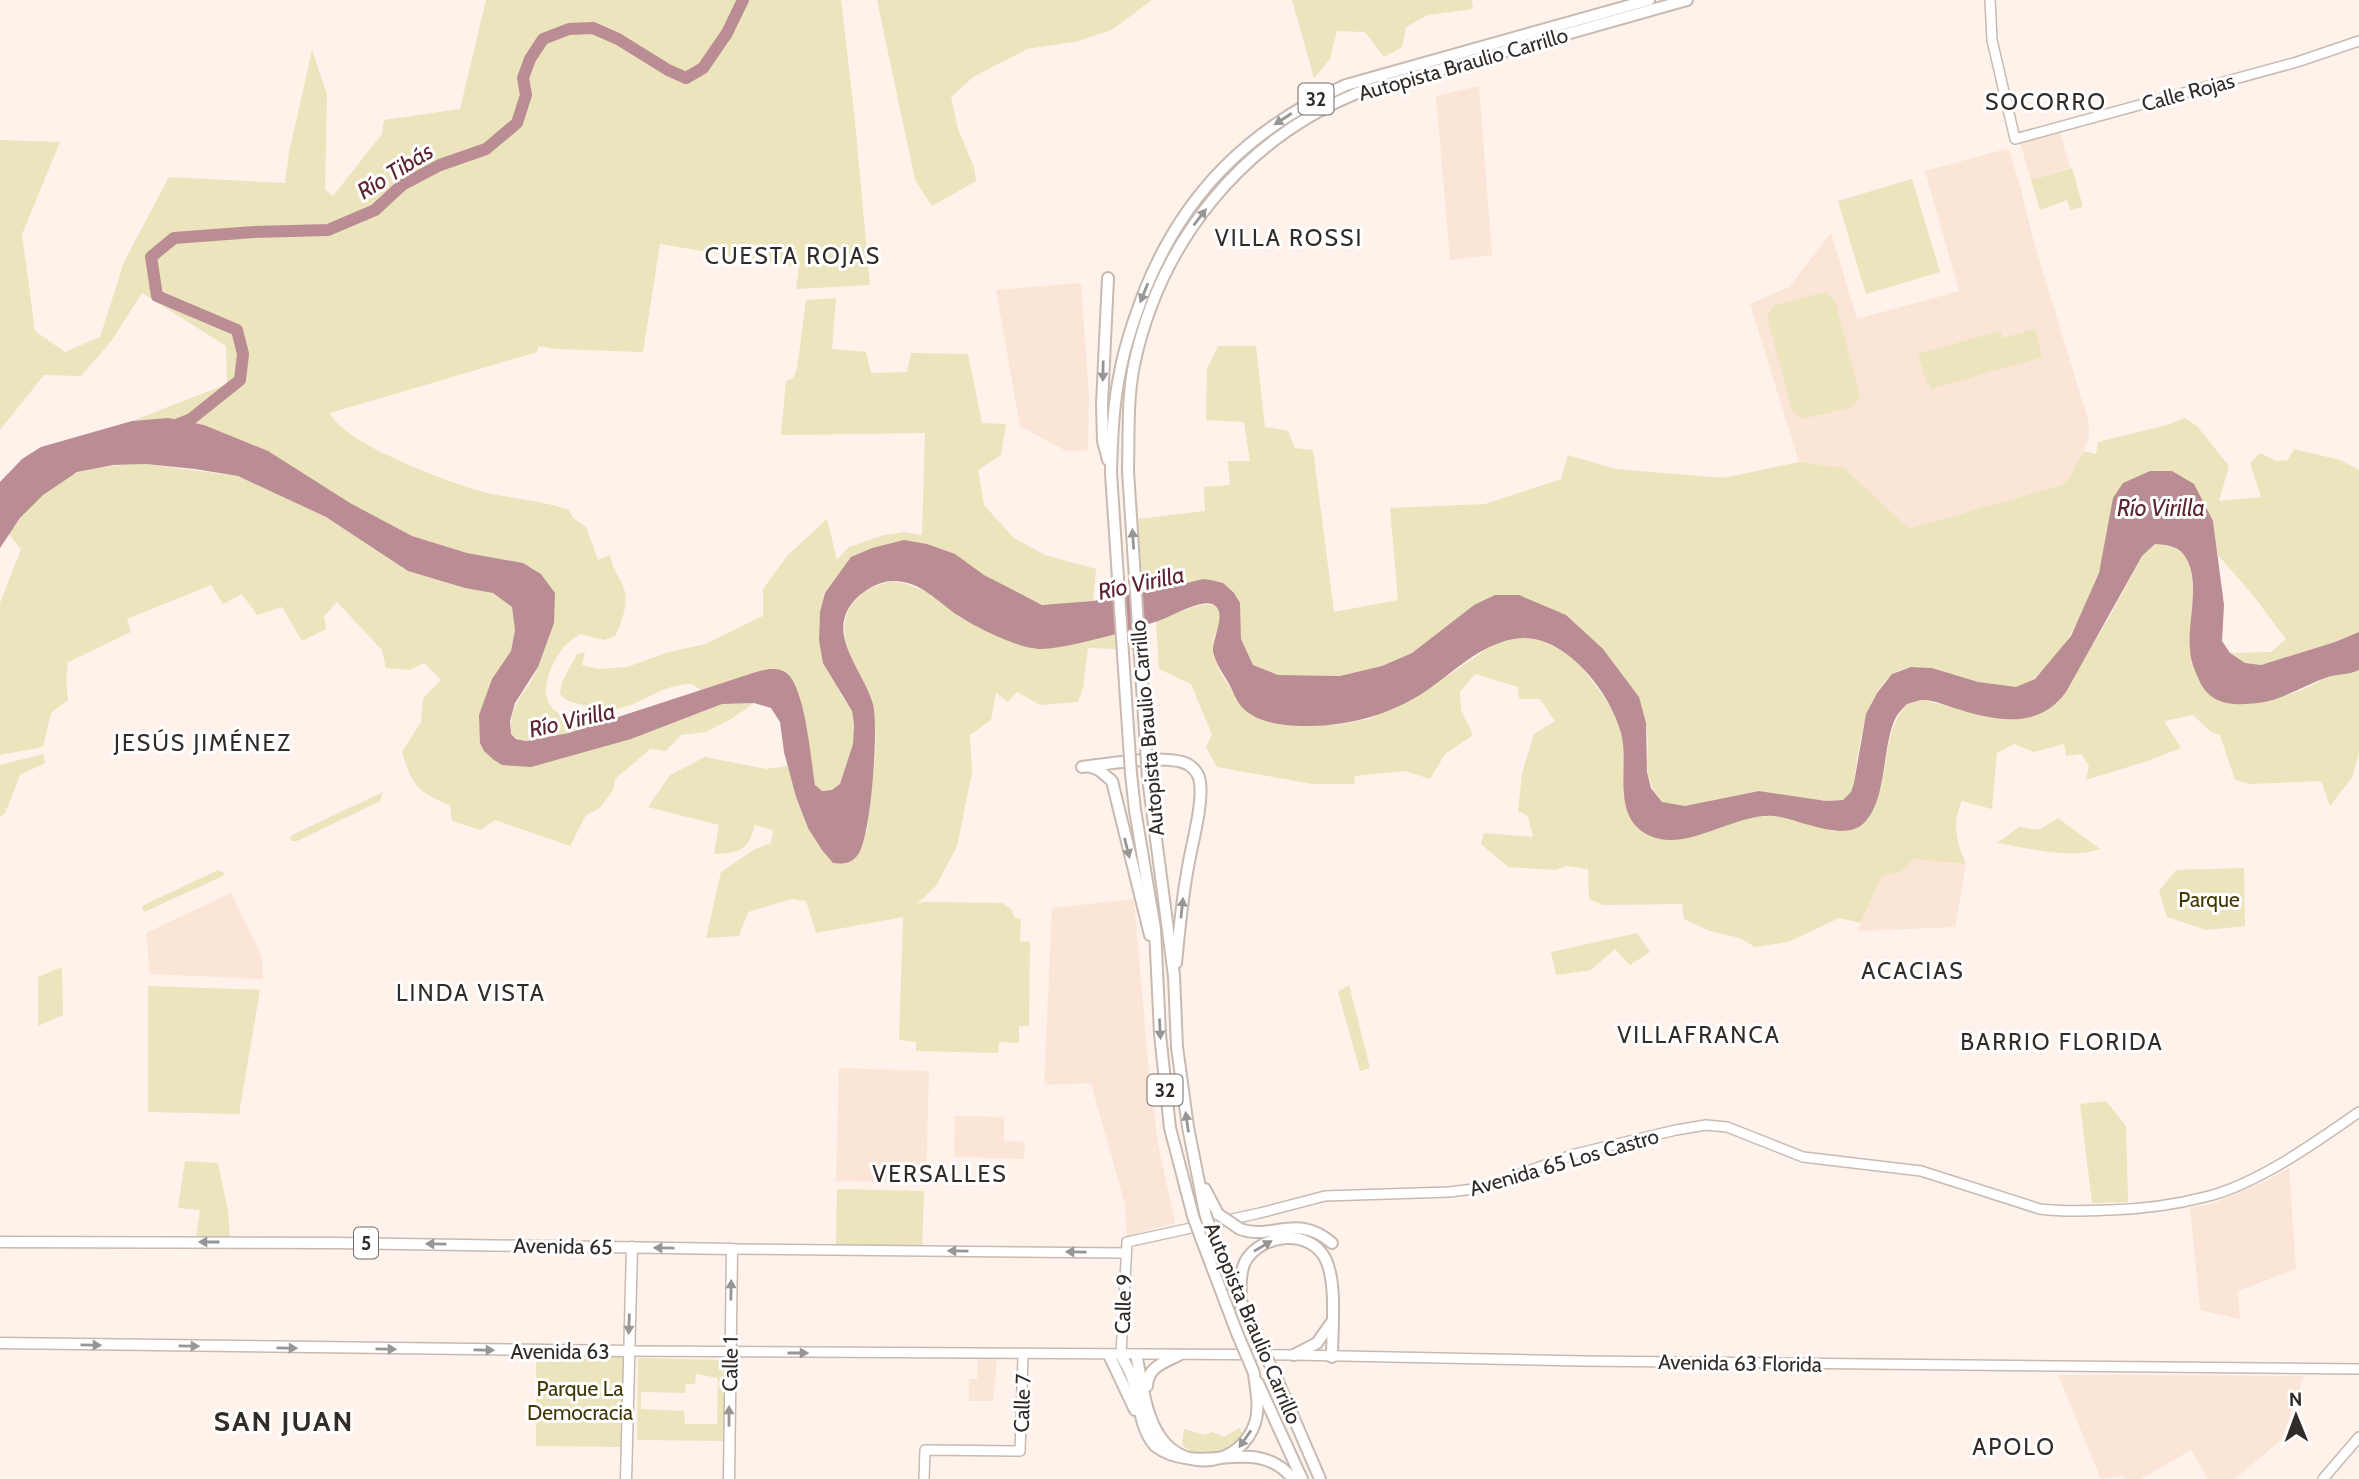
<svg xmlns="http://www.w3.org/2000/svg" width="2359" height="1479" font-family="Cabin,sans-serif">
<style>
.built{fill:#fbe5d7}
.green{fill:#ebe4bc;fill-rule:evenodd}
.water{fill:#b98d93}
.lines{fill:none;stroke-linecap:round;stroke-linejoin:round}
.river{stroke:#b98d93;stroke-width:12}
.secondary-casing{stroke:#c8bab1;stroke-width:12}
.primary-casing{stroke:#c8bab1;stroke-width:13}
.highway-casing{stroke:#c8bab1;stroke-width:14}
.secondary{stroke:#fff;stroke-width:9}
.primary{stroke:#fff;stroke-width:10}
.highway{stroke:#fff;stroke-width:10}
.highway-bridge-casing{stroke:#c8bab1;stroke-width:14;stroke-linecap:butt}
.highway-bridge{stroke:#fff;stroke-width:10}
.oneway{fill:#989694}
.labels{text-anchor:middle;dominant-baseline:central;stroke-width:6;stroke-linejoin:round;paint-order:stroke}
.shield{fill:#fff;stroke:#706b69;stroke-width:2}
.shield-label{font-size:19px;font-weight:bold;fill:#322c29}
.street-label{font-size:21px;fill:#322c29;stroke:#fff}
.park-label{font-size:21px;fill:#403703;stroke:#fff}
.neighbourhood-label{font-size:23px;letter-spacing:2px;fill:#322c29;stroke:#fff}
.water-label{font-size:23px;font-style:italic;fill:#5c2330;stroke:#fff}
.district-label{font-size:28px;font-weight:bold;letter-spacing:2px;fill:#322c29;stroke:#fff}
</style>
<rect width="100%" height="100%" fill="#fef2ea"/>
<g class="built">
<polygon points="1479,86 1492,255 1450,260 1436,96"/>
<polygon points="2060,132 2070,168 2031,180 2020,142"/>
<polygon points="2006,149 2010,152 2021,190 2033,239 2089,423 2089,437 2079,463 2070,477 2062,485 1908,530 1844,469 1799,462 1750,304 1789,287 1831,233 1857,319 1959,291 1925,171"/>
<polygon points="1081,283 1089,398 1088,450 1066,451 1020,426 996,290"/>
<polygon points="1914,859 1966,864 1955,927 1858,931 1882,876 1901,872"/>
<polygon points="231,893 262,957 263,979 150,974 146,933"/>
<polygon points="1134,899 1148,1063 1158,1144 1175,1223 1127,1236 1125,1205 1091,1083 1044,1085 1052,908"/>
<polygon points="839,1068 929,1071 926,1183 836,1181"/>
<polygon points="955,1116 1004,1117 1004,1141 1025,1142 1024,1159 954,1157"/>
<polygon points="2289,1168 2296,1269 2238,1291 2240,1319 2200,1310 2190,1208 2211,1204 2262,1183"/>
<polygon points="978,1357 997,1358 993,1401 969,1401 969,1379 977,1379"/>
<polygon points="2058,1375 2166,1375 2304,1376 2282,1439 2235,1479 2208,1479 2191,1450 2141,1479 2125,1479 2121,1476 2101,1479"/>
</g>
<g class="green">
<path d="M 486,0 L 841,0 L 854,111 L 870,285 L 796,289 L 799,267 L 660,244 L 643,352 L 557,349 L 538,346 L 537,352 L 330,413 C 342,443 448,482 480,491 C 509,499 540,500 569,510 L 573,518 L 586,527 L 598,560 L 610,555 C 612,570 622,579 625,592 C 628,605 621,625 615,636 L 604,640 L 580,634 C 574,638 567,643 563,648 C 550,666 535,697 557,712 C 568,719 598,721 611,721 C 589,728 528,752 511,734 C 509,698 531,692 539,663 C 546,641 549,616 555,593 L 541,574 L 523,563 L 467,553 L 412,536 L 350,503 L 168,418 L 132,421 L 227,384 L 226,346 L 142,293 L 112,340 L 81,376 L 44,375 L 0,430 L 0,140 L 60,142 L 22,234 L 35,331 L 65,352 L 100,337 L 124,262 L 169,177 L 285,183 L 289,153 L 312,50 L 327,95 L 325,190 L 333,196 L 382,134 L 384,120 L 460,109 Z"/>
<polygon points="877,0 1152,0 1113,29 1079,41 1027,49 973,77 951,97 958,129 974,167 976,181 932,206 915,180"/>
<polygon points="1292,0 1472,0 1473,9 1428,15 1406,27 1402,47 1384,57 1365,32 1337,31 1330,59 1314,78"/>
<polygon points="2072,168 2083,207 2070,210 2067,200 2040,210 2031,180"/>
<polygon points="1912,179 1940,272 1866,294 1838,201"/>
<polygon points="1825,292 1832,297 1836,304 1860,397 1852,407 1802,419 1792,411 1767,316 1775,305"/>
<path d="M 836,298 L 832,349 L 866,352 L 871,373 L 907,372 L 911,353 L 968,354 L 982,423 L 1006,424 L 1001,455 L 978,470 L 984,505 L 1014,538 L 1045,555 L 1096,569 L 1093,601 C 1078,603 1060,606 1044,604 C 1020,602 975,569 954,554 L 825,593 L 820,612 L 819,640 L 841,695 L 852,711 L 854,724 L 853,744 L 840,785 L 832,790 L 821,791 L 815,785 L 799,694 L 771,669 L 701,690 L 692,684 C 658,683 635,713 599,710 C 593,710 589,706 583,705 C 571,701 569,704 560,694 L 562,682 L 577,654 L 585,652 L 582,665 L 598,669 L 627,667 L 669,652 L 705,644 L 763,616 L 763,589 L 788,555 L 827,519 L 837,560 L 849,547 L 884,535 L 904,532 L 922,535 L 925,433 L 781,435 L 786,381 L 793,378 L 797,369 L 806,300 Z"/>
<polygon points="2035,329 2042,357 1931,389 1930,384 1927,385 1918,354 2000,331 2003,338"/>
<path d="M 1218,346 L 1256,346 L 1265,427 L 1288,431 L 1295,448 L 1313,450 L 1334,612 L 1398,600 L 1390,508 L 1485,504 L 1561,479 L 1568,455 L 1616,469 L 1723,478 L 1799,462 L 1844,468 L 1909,529 L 2062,485 L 2070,477 L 2084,451 L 2096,454 L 2098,442 L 2167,425 L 2184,418 L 2197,426 L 2229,466 L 2219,501 L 2261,497 L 2250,463 L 2260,453 L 2276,461 L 2288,460 L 2294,449 L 2340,460 L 2359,470 L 2359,632 L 2335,642 L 2261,665 L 2245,663 L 2230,653 L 2271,652 L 2286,639 L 2252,594 L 2218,555 L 2213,521 L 2106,541 C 2103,551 2102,562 2099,573 C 2089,605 2053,679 2017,687 C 2003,690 1974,681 1960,677 C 1945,672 1929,665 1913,667 C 1866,671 1859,747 1854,783 L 1851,792 L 1843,800 L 1826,801 L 1759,791 L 1685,807 L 1662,802 C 1638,772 1652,757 1646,725 C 1643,711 1611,664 1603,649 L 1474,605 L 1412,653 L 1382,666 L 1340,676 L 1278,675 L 1253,665 L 1241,639 L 1240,603 L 1167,588 L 1143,592 L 1138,519 L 1205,511 L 1204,487 L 1230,485 L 1228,461 L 1250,461 L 1244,422 L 1206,420 L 1207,369 Z"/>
<path d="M 146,464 L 238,476 L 326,517 L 408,571 L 465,588 L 493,593 L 512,607 L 515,630 L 511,651 L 492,679 L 480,743 L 484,751 L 502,765 L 631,739 L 722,704 L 754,703 L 733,718 L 705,732 L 681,735 L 666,751 L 650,749 L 615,779 L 613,790 L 600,808 L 586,815 L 570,846 L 495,820 L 480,830 L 452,821 L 450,805 C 417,792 412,785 402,752 L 421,722 L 423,698 L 441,680 L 424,663 L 409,670 L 386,668 L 382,650 L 337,602 L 324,616 L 326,629 L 302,641 L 282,607 L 257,615 L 242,594 L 223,604 L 211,585 L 127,619 L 131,632 L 68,662 L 66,681 L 68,700 L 51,713 L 43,747 L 0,755 L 0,603 L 21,549 L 9,534 C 24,512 53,481 79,472 C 101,465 124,465 146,464 Z"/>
<path d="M 2155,544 C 2164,545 2173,545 2181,552 C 2201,570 2190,627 2190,651 L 2259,703 L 2300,691 L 2328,677 L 2359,670 L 2359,751 L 2353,776 L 2330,806 L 2321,781 L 2250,784 L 2235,780 L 2220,735 L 2211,732 L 2193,715 L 2164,721 L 2181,748 L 2147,761 L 2086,780 L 2089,766 L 2081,754 L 2066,756 L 2064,744 L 2034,752 L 2014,744 L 1997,753 L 1992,809 L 1962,801 C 1951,823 1957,843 1966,864 L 1914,859 L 1901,872 L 1882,876 L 1861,923 L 1839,918 L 1788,942 L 1755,947 L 1740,938 L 1710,931 L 1684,919 L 1682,904 L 1603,905 L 1589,899 L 1588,869 L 1566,866 L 1556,870 L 1508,867 L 1481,844 L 1484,833 L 1533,837 L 1528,816 L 1518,811 L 1522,773 L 1534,734 L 1555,721 L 1540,699 L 1519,699 L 1518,687 L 1475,674 L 1460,692 L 1461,710 L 1473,735 L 1445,754 L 1430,779 L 1405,771 L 1354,776 L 1355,784 L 1313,784 L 1217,767 L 1206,747 L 1212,734 L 1191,684 L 1159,669 L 1156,622 C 1169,617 1227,585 1220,622 C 1218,631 1212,638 1213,648 C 1214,668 1232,689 1241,706 L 1310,726 L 1343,724 L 1369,719 L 1424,692 L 1494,644 L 1518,638 L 1537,638 L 1574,657 L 1604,697 L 1617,718 L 1623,739 L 1624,764 L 1659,839 L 1697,836 L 1748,818 L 1766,816 L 1792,818 L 1835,832 L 1869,817 C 1873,807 1878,797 1881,787 C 1888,756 1886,730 1907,704 L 1923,700 L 1991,717 L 2058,703 L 2110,616 L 2142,556 Z"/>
<path d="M 891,581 L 907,584 L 932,594 L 959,616 L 1006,640 L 1035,649 L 1058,647 L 1138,626 L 1139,650 L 1088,648 L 1083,688 L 1078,702 L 1040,705 L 1017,692 L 1008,702 L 996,693 L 991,720 L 970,735 L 972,773 L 957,846 L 936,886 L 917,904 L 924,902 L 1002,903 L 1011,909 L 1015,918 L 1021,919 L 1020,941 L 1030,942 L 1029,1026 L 1019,1026 L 1019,1043 L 999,1042 L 998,1053 L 916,1051 L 916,1042 L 899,1040 L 903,917 L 816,933 L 806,901 L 792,899 L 748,912 L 739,936 L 706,938 L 721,872 L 755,849 L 771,843 L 773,830 L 755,825 C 746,852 742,852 714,854 L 719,825 L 648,807 L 670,775 L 705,757 L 766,769 L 788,766 L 796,797 L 808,828 L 867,832 C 869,797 878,760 875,725 C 875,719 875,711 873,704 C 869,689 858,675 852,661 C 834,620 849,592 891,581 Z"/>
<polygon points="43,754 45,763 20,775 5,813 0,817 0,765"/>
<polygon points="383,792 380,801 297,841 291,841 290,836"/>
<path d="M 2058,818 L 2100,849 C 2068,860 2030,848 1997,843 L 2019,827 L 2039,830 Z"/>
<polygon points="2244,868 2245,926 2206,930 2167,917 2159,891 2176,870"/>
<polygon points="218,870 224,873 223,876 144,912 142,906"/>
<polygon points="1637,933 1650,952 1630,965 1615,949 1591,970 1556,975 1551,952"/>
<polygon points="62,967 63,1015 38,1026 38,977"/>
<polygon points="1349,985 1370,1068 1360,1071 1338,992"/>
<polygon points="148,986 260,990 239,1114 148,1112"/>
<polygon points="2106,1101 2126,1126 2128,1202 2092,1203 2080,1104"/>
<polygon points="185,1161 218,1163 228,1210 230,1239 196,1238 200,1210 178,1208"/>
<polygon points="837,1189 924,1191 922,1248 836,1246"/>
<polygon points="536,1353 625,1355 623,1447 536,1446"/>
<path d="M 638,1358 L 724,1360 L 724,1441 L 637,1440 ZM 696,1374 L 718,1378 L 717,1424 L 685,1424 L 684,1411 L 641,1409 L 641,1392 L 685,1393 L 686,1384 L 695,1384 Z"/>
<path d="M 1239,1428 L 1243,1434 C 1227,1451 1200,1466 1182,1444 L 1184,1429 L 1205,1435 L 1212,1432 L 1224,1437 Z"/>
</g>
<path class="water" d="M 168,418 L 204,425 L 268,451 L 350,503 L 412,536 L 467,553 L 523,563 L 541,574 L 555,593 L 554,623 L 538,667 L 515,703 L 510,721 L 511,734 L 516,739 L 526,741 L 569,733 L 756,672 C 764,670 774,667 783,671 C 805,679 811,762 815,785 L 822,791 L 832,790 L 840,784 L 853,744 L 854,724 L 852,711 L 823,663 L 819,640 L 820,612 L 825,593 L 851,557 L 872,548 L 904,540 L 927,544 L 955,554 L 984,575 L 1042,605 L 1093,601 L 1167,588 L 1203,579 L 1211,580 L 1223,583 L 1234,593 L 1240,603 L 1241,639 L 1253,665 L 1278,675 L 1340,676 L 1382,666 L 1412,653 L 1474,605 L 1495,595 L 1519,595 L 1566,615 L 1603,649 L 1639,697 L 1646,723 L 1647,772 L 1651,788 L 1662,802 L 1685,806 L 1759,791 L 1826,801 L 1843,800 L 1851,792 L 1854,783 L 1866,714 L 1877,693 L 1892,674 L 1911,667 L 1932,668 L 1978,682 L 2016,687 L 2035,679 L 2071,636 L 2099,573 L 2113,498 L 2123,483 L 2150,471 L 2172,471 L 2194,484 L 2213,521 L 2224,605 L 2222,641 L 2230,653 L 2245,663 L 2261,665 L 2335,642 L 2359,632 L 2359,670 C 2349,675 2338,674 2328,677 C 2304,685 2283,700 2258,703 C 2232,706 2210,705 2199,680 C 2195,671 2190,659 2190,649 C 2187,621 2202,580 2184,555 C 2177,545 2165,545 2155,544 L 2142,556 L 2066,692 C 2040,728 2000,722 1961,710 C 1949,707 1935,700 1923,700 C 1918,700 1912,703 1907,704 C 1903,708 1899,712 1896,717 C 1881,747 1888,799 1864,823 C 1843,843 1799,819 1774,816 C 1734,813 1686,854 1648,835 C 1610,815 1630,767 1621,733 C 1610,691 1562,630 1514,639 C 1479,645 1454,672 1426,691 C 1391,714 1353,725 1312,726 C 1288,726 1257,725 1240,705 C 1235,698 1232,689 1228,682 C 1222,672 1215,662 1213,651 C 1212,638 1229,611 1212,604 C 1199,599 1169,618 1155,622 C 1128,631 1063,650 1038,649 C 1016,647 977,628 959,616 C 937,602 921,580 891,581 C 879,582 869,588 860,595 C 820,630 863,668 873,704 C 879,727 871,841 857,856 C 850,864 843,864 833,863 L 822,850 L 808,828 L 796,797 L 784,752 L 780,722 L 771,708 L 754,703 L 722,704 L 631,739 L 531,767 L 502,765 L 494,760 L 484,751 L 480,743 L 479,715 L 492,679 L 511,651 L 515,630 L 512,607 L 493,593 L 465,588 L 408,571 L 326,517 L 238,476 L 195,469 L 146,464 L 113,465 L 77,472 L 43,495 L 20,518 L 0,548 L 0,482 L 22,459 L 41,447 L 132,421 Z"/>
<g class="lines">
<polyline class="river" points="171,427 191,419 240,380 243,354 237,330 157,296 151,257 174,238 254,232 328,230 375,210 402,185 440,165 486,149 517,123 526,95 523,78 530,59 543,39 569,29 593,28 618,39 668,70 686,78 703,68 727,33 743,0"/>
<g class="secondary-casing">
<g id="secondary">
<polyline points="1990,0 1992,40 2015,139 2297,62 2359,41"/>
<polyline points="732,1249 1125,1253"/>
<polyline points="629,1351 1294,1355 1582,1361 2359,1369"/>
<path d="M 1121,1355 L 1127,1242 L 1260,1213 L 1325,1196 L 1449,1192 L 1482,1188 L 1575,1154 L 1676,1130 L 1706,1125 L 1727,1127 L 1803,1157 L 1921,1171 L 2040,1209 C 2064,1212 2086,1211 2110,1210 C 2142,1209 2174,1205 2205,1197 C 2256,1185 2316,1142 2359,1112"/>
<polyline points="924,1479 925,1450 1020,1451 1023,1356"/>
<polyline points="2323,1479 2359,1437"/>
</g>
</g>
<g class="primary-casing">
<g id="primary">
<polyline points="0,1242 337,1243 732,1249 729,1479"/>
<polyline points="0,1343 629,1351"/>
<polyline points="626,1479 632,1247"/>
</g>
</g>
<g class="highway-casing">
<g id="highway">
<polyline points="1108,278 1102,404 1103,441 1108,460"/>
<path d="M 1128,471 C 1129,436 1127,400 1134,365 C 1160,242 1241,141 1357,93 L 1687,0"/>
<path d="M 1111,473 C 1112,439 1113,405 1120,372 C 1125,344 1135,316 1145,290 C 1184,193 1250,128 1346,85 L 1649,0"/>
<path d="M 1082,767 C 1105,764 1170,753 1189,765 C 1195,769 1199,775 1200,782 C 1203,806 1192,843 1188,867 C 1182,899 1179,931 1176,963"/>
<polyline points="1091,767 1099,770 1112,781 1150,935"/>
<polyline points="1131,774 1135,810 1155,929 1160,1034 1170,1128 1193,1216"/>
<polyline points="1148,778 1174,976 1177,1047 1188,1127 1205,1213"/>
<polyline points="1205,1189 1218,1214"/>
<path d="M 1240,1229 C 1272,1241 1296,1212 1332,1243"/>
<polyline points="1212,1235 1254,1331"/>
<polyline points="1201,1238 1237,1333"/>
<path d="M 1241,1305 C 1241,1291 1239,1275 1245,1262 C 1261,1233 1311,1228 1326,1260 C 1337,1284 1332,1330 1332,1357"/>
<polyline points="1109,1355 1135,1410"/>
<path d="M 1121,1355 C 1124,1362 1129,1368 1131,1375 C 1140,1398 1138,1426 1155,1446 C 1199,1479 1256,1432 1293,1479"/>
<path d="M 1136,1355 C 1143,1383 1144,1414 1161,1438 C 1187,1474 1241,1465 1255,1423 C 1260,1407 1256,1390 1254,1374"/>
<polyline points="1294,1355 1317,1343 1331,1323"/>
<polyline points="1276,1377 1320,1479"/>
<polyline points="1258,1383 1302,1479"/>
<path d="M 1147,1386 C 1148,1366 1164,1363 1179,1355"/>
</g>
</g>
<use href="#secondary" class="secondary"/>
<use href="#primary" class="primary"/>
<use href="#highway" class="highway"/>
<g class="highway-bridge-casing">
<g id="highway-bridge">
<polyline points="1128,471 1148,778"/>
<polyline points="1111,473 1131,774"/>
<polyline points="1205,1213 1212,1235"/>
<polyline points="1218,1214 1240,1229"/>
<polyline points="1193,1216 1201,1238"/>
<polyline points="1254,1331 1276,1377"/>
<polyline points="1237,1333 1254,1373"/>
</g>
</g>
<use href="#highway-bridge" class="highway-bridge"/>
</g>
<defs><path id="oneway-solid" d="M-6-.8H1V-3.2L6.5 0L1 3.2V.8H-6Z" transform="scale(1.75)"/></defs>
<g class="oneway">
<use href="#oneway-solid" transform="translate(1283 119) rotate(147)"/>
<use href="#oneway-solid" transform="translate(1200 217) rotate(-53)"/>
<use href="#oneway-solid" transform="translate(1144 293) rotate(112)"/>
<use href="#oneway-solid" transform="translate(1103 371) rotate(91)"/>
<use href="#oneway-solid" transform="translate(1133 539) rotate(-94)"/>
<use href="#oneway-solid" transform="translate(1127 848) rotate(76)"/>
<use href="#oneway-solid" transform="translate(1182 908) rotate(-84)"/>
<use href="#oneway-solid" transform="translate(1160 1029) rotate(87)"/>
<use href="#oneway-solid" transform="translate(1187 1122) rotate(-98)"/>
<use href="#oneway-solid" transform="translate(209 1242) rotate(-180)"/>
<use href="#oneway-solid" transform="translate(436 1244) rotate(-179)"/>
<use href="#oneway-solid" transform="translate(1263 1246) rotate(-30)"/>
<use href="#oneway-solid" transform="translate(664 1248) rotate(-179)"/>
<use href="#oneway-solid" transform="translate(958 1251) rotate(-179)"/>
<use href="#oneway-solid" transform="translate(1076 1252) rotate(-179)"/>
<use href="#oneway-solid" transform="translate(731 1290) rotate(-89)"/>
<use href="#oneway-solid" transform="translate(629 1324) rotate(92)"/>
<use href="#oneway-solid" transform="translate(91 1345) rotate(1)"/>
<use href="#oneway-solid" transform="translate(189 1346) rotate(1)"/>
<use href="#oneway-solid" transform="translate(287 1348) rotate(1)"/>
<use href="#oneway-solid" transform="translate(386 1349) rotate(1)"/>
<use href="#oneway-solid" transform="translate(484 1350) rotate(1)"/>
<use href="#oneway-solid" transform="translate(798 1353)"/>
<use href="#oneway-solid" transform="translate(729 1416) rotate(-90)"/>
<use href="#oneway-solid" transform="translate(1245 1439) rotate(125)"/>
</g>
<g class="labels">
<g class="shield">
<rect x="1298.5" y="83.5" width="35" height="31" rx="5"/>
<rect x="1147.5" y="1074.5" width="35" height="31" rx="5"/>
<rect x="354" y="1227.5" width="24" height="31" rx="5"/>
</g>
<g class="shield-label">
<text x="1316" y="99">32</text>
<text x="1165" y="1090">32</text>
<text x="366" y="1243">5</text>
</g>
<g class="street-label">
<text transform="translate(1463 64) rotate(-16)">Autopista Braulio Carrillo</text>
<text transform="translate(2188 92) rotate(-15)">Calle Rojas</text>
<text transform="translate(1147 728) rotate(-95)">Autopista Braulio Carrillo</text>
<text transform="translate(1564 1162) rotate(-16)">Avenida 65 Los Castro</text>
<text transform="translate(563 1246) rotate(1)">Avenida 65</text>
<text transform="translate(1123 1304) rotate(-88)">Calle 9</text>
<text transform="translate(1253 1323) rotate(67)">Autopista Braulio Carrillo</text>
<text x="560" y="1351">Avenida 63</text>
<text transform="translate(1740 1363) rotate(1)">Avenida 63 Florida</text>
<text transform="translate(730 1364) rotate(-89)">Calle 1</text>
<text transform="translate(1022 1403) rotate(-88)">Calle 7</text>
</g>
<g class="park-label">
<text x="2209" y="899">Parque</text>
<text x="580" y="1388">Parque La<tspan x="580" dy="24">Democracia</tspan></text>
</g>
<g class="neighbourhood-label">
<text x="2046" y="102">SOCORRO</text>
<text x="1289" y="238">VILLA ROSSI</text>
<text x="793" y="256">CUESTA ROJAS</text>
<text x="203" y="743">JESÚS JIMÉNEZ</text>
<text x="1913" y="971">ACACIAS</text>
<text x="471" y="993">LINDA VISTA</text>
<text x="1699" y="1035">VILLAFRANCA</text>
<text x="2062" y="1042">BARRIO FLORIDA</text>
<text x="940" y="1174">VERSALLES</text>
<text x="2014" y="1447">APOLO</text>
</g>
<g class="water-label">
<text transform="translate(395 171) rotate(-32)">Río Tibás</text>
<text x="2161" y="508">Río Virilla</text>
<text transform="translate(1141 583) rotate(-12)">Río Virilla</text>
<text transform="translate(572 720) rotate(-13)">Río Virilla</text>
</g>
<g class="district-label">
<text x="284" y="1421">SAN JUAN</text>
</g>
</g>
<g transform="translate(2296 1416) rotate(359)" stroke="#ffffff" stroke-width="5" paint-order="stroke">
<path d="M0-5L12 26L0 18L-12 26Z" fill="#322c29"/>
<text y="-10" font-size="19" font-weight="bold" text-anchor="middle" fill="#322c29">N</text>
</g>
</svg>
